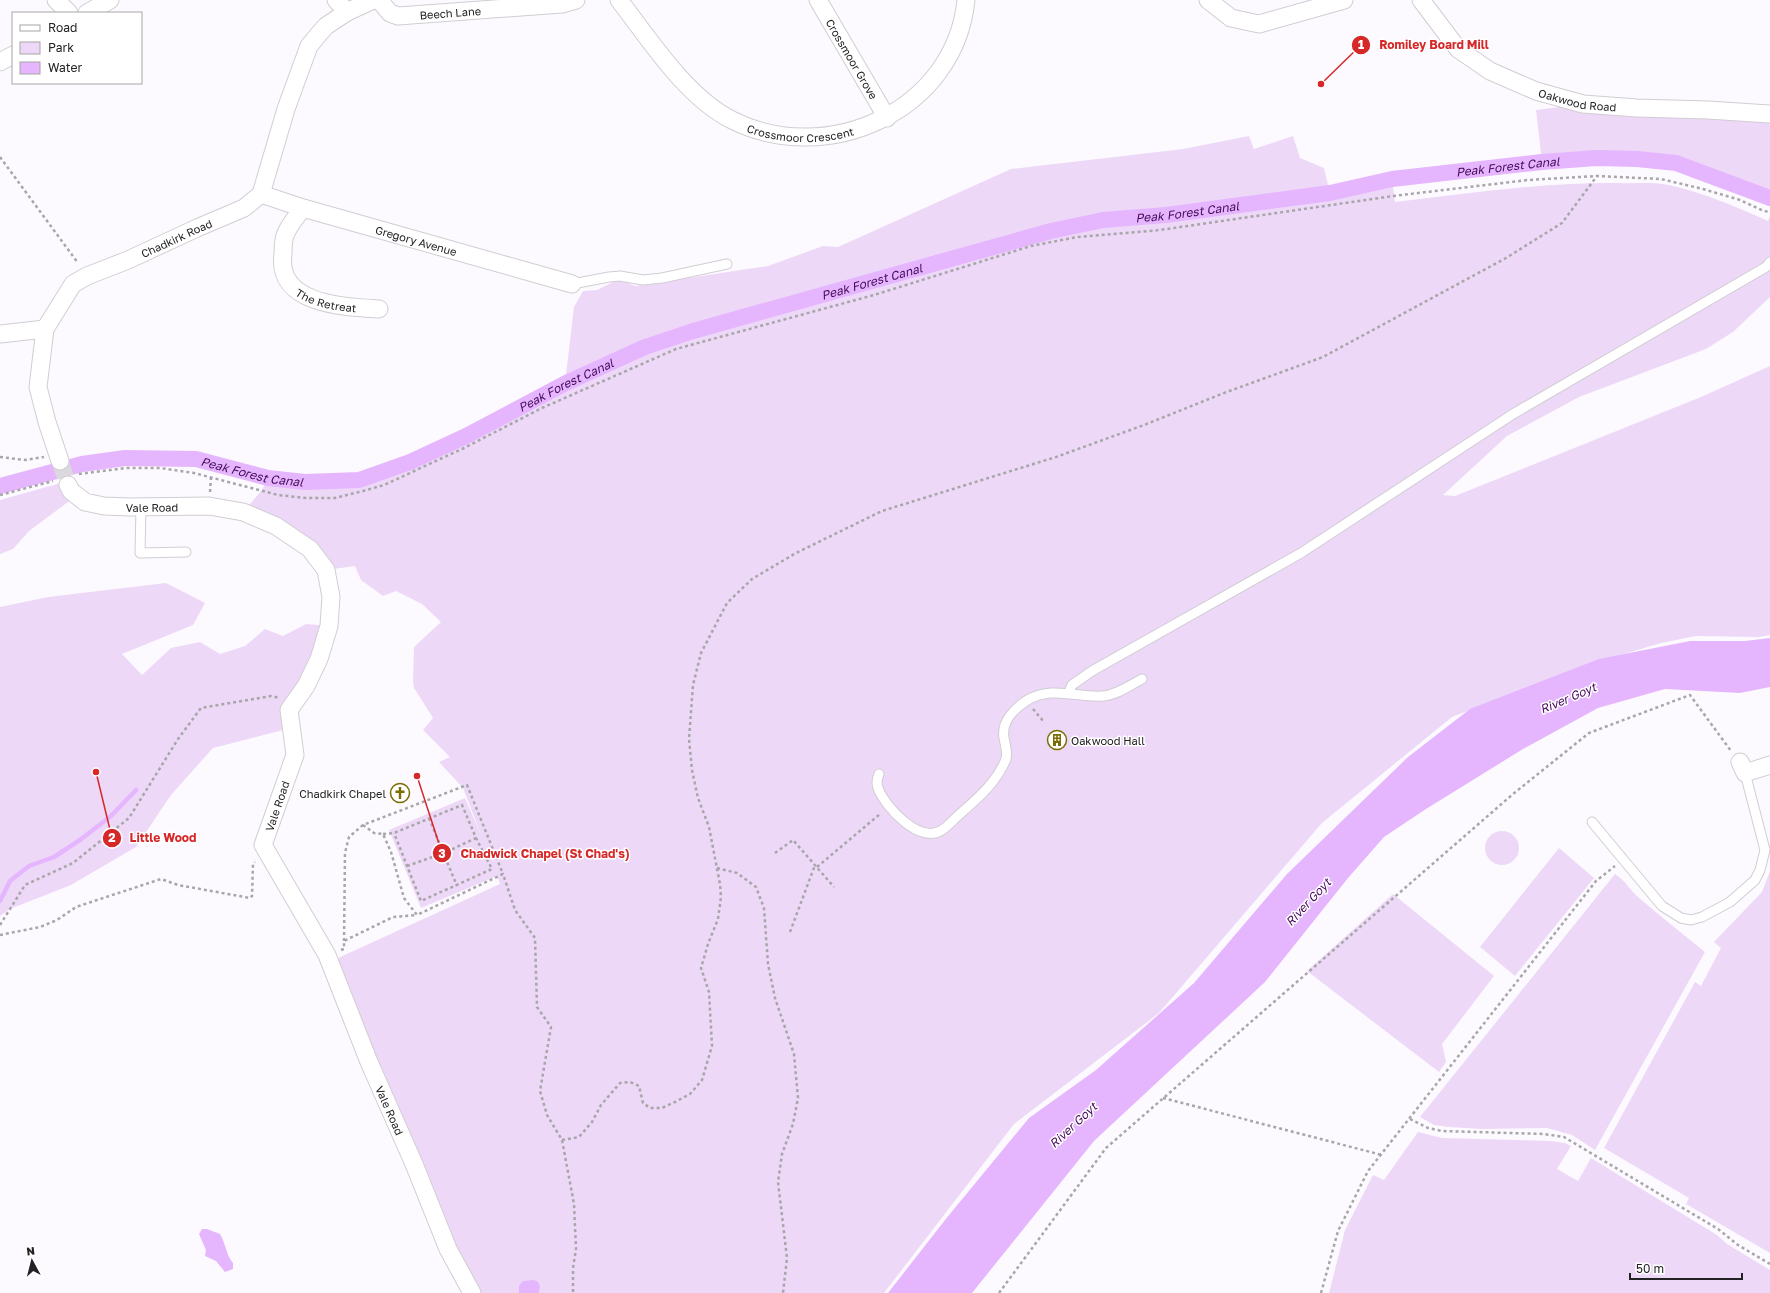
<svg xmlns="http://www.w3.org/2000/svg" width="1770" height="1293" font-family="'Golos Text',sans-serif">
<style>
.green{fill:#edd8f8}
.water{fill:#e5b6fd}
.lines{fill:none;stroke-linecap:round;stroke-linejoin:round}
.stream{stroke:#e5b6fd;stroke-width:4.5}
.canal{stroke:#e5b6fd;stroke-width:16}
.street-tunnel{stroke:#dcd9de;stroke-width:17;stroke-dasharray:17 8;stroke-linecap:butt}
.lane-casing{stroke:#d1cdd3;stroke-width:11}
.street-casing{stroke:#d1cdd3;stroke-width:19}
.path{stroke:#a8a6a9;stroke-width:2.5;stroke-dasharray:3 3;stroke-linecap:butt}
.lane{stroke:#fff;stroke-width:9}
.street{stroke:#fff;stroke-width:17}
.labels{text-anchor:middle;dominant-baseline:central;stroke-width:3;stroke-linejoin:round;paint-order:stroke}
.street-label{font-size:11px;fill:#222123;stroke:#fff}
.poi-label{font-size:11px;fill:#222123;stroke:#fff;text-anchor:start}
.water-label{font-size:12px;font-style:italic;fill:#47095e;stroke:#fff}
.leader{fill:none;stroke:#d62828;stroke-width:1.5}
.callout-dot{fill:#d62828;stroke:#fff;stroke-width:1.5}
.mark-label{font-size:12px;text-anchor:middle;font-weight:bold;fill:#fff}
.callout-label{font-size:12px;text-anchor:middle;font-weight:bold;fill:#d62828;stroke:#fff;stroke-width:3;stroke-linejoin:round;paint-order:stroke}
</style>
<rect width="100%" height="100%" fill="#fdfaff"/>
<g class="green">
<polygon points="1583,104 1770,114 1770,198 1676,163 1637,159 1597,158 1542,162 1536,110"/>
<path d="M 1249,136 L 1254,149 L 1293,136 L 1300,158 L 1324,168 L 1330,193 L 1392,179 L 1395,202 C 1470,193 1544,182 1619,183 C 1633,184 1648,182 1662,184 C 1695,189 1737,207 1768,221 L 1770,216 L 1770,297 L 1733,332 L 1706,349 L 1579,397 L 1507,436 L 1443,495 L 1455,496 L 1701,397 L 1770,366 L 1770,635 L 1759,637 L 1696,636 L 1661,643 L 1587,665 L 1452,717 L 1322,823 L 1159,1013 L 1014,1124 L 884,1293 L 539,1293 L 540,1287 L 519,1290 L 519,1293 L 478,1293 L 439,1212 L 384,1078 L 338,958 L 500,884 L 497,876 L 421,908 L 389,830 L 465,798 L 482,837 L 463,788 L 439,762 L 450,757 L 423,730 L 433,718 L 414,688 L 413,682 L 414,647 L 441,622 L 422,604 L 396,591 L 383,596 L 361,580 L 355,566 L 326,570 L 243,512 L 262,490 L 268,478 L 305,482 L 359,480 L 381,473 L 410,462 L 465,436 L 565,383 L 574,307 L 583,291 L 597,290 L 619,279 L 635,286 L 768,266 L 823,246 L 838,247 L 1011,169 L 1183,149 Z"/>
<polygon points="61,483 72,499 29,531 13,549 0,554 0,500"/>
<polygon points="166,583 205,603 193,625 122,654 142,675 171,648 200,642 220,654 245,646 265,629 283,636 306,624 329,626 291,728 213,748 171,795 136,847 71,885 10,909 0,916 0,607 48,597"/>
<circle cx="1502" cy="848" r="17"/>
<polygon points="1559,848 1594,878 1515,976 1480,947"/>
<polygon points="1770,871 1770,1253 1686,1204 1689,1198 1604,1148 1695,982 1701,986 1721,948 1714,942 1762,892"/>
<path d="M 1615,874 C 1625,880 1629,889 1638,897 C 1660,916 1683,934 1705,952 L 1595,1150 L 1572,1135 L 1547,1128 L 1482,1129 L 1449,1127 L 1434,1125 L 1420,1117 Z"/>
<polygon points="1393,894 1494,976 1442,1044 1446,1062 1439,1072 1307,971"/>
<polygon points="1418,1132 1442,1138 1551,1141 1565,1143 1571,1146 1557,1169 1578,1181 1591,1158 1717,1235 1727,1244 1770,1270 1770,1293 1329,1293 1345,1230 1373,1175 1384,1180"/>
</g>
<g class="water">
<polygon points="1770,638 1770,687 1740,693 1665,689 1598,708 1523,749 1426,809 1384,837 1348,878 1265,982 1094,1141 972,1293 888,1293 945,1220 1029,1118 1096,1070 1194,983 1287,874 1408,757 1470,709 1599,659 1690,641 1745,641"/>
<path d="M 202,1229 L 207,1229 L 220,1234 C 226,1244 226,1255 233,1263 L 233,1269 L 225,1272 L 216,1261 L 205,1256 L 206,1250 L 199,1234 Z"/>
<polygon points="534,1280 538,1282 540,1287 539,1293 519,1293 519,1286 523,1281"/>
</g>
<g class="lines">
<polyline class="stream" points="0,901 10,881 29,866 54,857 80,840 111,816 136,790"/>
<path class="canal" id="s1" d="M 0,486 L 82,464 L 125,458 L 196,459 L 268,478 L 305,482 L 359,480 L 410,462 L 466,436 L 566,383 L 645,347 L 693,331 L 1051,231 L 1103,220 L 1166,215 L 1330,193 L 1392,179 L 1542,162 L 1597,158 L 1637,159 L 1676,163 L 1770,198"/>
<polyline class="street-tunnel" points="60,461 68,485"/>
<g class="lane-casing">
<g id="lane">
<polyline points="572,284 609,277 620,276 643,280 662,278 727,264"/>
<polyline points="141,507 140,553 186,552"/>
<polyline points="1069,692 1072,685 1092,671 1301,553 1513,414 1766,267 1770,262"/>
<path d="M 879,774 C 877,779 876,783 878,788 C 885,807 920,845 942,830 C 948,826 954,819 960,814 C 978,798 997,782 1006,759 C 1008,753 1005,744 1004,738 C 1001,722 1014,709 1026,701 C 1051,685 1077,698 1103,696 C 1117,695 1130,685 1142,679"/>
<polyline points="1592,822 1662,906 1681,918 1691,920 1702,917 1730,902 1755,880 1760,870 1765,850 1745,773"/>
</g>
</g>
<g class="street-casing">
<g id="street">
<polyline points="56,0 69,13"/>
<polyline points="336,0 347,12"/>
<path id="s2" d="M 379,0 L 390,13 L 398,16 L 562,4 L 576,0"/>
<path id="s3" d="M 619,0 C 650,40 686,97 732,120 C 827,168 955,111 966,0"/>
<path id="s4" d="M 818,0 L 887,118"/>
<polyline points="1208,0 1231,18 1259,24 1344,0"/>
<path id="s5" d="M 1421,0 L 1458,49 L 1490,71 L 1536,91 L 1583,104 L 1637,108 L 1708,110 L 1770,114"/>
<polyline points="87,13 110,0"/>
<polyline points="0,62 13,55"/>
<path id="s6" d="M 261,194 L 303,208 L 572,284"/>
<path id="s7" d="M 303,208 C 297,216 290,224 286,233 C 283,239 283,248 283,254 C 276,305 345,307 379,309"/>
<polyline points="0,334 45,329"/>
<path id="s8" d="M 60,461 L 47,422 L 38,387 L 45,329 L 73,284 L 87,276 L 128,260 L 197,228 L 244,208 L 261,194 L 286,109 L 309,46 L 318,35 L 326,26 L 347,12 L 373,0"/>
<path id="s9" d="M 68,485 L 71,491 L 85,502 L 104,506 L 130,507 L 209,506 L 243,512 L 276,526 L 310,549 L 326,570 L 331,597 L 329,626 L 319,659 L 306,686 L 289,710 L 295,755 L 263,845 L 327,955 L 369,1062 L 414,1164 L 448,1249 L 472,1293"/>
<polyline points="1740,762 1745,773 1770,765"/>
</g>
</g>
<g class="path">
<polyline points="0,157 78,263"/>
<polyline points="0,457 25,460 44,457"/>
<polyline points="79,474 126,468 160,468 194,473 278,495 306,498 335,498 363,491 384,485 464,448 542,408 676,349 874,295 1031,246 1077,237 1160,230 1393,196 1528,180 1597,176 1661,179 1703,189 1740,200 1764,211 1770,212"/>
<polyline points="210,492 211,478"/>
<polyline points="0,495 53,481"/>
<polyline points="1033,709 1044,722"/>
<polyline points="429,818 457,886"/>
<polyline points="363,825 374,833 383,834 391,852 404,898 417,915 503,874 515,910 535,938 537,1007 551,1027 540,1091 547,1115 562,1140 574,1204 576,1249 573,1268 573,1293"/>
<polyline points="383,834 394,833 462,805 476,838 492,869 421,901 394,833"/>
<polyline points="775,853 793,840 834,887"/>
<polyline points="407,866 444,853 476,838"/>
<polyline points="817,867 880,814"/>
<polyline points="717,868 737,873 756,887 764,908 768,964 775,998 794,1054 798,1098 793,1124 782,1154 778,1182 787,1258 783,1293"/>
<polyline points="0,925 25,885 73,863 129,818 178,739 201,708 271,696 280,698"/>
<polyline points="790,932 815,865"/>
<polyline points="0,935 40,927 57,920 76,907 161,879 178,885 250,898 252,896 253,864 255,862"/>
<polyline points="344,941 345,853 349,837 363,825 467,785 503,874"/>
<polyline points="341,950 344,949 344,941 393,917 416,915"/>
<polyline points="1163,1098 1382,1155"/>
<polyline points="1410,1119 1428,1128 1442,1131 1544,1134 1564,1137 1718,1229 1738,1245 1770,1264"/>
<polyline points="562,1140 579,1137 592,1122 601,1105 620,1083 630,1082 639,1086 643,1103 650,1108 662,1108 675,1102 690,1094 702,1080 712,1046 709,992 701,968 708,944 718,919 721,897 720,884 709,827 698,798 692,770 689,739 693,685 701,653 727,603 752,579 796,553 882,511 1056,457 1144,425 1224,393 1323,357 1506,258 1562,223 1597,176"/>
<polyline points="999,1293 1106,1148 1513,794 1589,733 1690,695 1731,751"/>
<polyline points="1321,1293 1338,1231 1368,1171 1596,881 1615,866"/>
</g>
<use href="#lane" class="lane"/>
<use href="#street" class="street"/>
</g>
<defs>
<g id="building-ring" transform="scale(1)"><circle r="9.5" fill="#fff" stroke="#7c6c06" stroke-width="1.5"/><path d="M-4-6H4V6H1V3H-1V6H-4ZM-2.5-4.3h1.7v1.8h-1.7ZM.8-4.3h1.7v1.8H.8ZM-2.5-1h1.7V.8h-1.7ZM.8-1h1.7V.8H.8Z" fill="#7c6c06"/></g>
<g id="church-ring" transform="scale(1)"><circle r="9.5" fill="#fff" stroke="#7c6c06" stroke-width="1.5"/><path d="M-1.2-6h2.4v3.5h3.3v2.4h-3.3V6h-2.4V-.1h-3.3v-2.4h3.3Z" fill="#7c6c06"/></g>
</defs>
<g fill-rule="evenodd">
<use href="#building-ring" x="1057" y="740"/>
<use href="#church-ring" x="400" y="793"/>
</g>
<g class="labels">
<g class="street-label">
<text stroke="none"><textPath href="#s2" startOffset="78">Beech Lane</textPath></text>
<text stroke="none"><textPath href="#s4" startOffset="68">Crossmoor Grove</textPath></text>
<text stroke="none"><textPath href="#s5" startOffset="193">Oakwood Road</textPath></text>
<text stroke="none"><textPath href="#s3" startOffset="237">Crossmoor Crescent</textPath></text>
<text stroke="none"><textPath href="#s8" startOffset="302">Chadkirk Road</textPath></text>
<text stroke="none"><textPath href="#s6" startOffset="162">Gregory Avenue</textPath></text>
<text stroke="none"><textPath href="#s7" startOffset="124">The Retreat</textPath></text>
<text stroke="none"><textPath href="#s9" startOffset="92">Vale Road</textPath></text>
<text transform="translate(277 806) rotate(-71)">Vale Road</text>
<text stroke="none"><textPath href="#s9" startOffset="873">Vale Road</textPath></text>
</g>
<g class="poi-label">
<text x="1071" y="740">Oakwood Hall</text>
<text x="386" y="793" text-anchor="end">Chadkirk Chapel</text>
</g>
<g class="water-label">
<text stroke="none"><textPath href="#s1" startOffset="1565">Peak Forest Canal</textPath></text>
<text stroke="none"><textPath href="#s1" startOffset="1241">Peak Forest Canal</textPath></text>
<text stroke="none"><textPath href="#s1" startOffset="917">Peak Forest Canal</textPath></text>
<text stroke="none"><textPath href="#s1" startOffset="593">Peak Forest Canal</textPath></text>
<text stroke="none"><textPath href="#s1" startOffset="257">Peak Forest Canal</textPath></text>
<text transform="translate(1568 698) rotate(-23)">River Goyt</text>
<text transform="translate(1308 902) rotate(-47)">River Goyt</text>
<text transform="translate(1073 1125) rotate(-43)">River Goyt</text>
</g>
</g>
<path class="leader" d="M1321 84L1361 45M96 772L112 838M417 776L442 853"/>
<g class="callout-dot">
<circle cx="1321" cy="84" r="4"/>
<circle cx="96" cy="772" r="4"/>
<circle cx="417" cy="776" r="4"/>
<circle cx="1361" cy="45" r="10"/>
<circle cx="112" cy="838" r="10"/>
<circle cx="442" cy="853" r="10"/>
</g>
<g class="mark-label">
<text x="1361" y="49">1</text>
<text x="112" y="842">2</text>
<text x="442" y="858">3</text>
</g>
<g class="callout-label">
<text x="1434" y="49">Romiley Board Mill</text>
<text x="163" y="842">Little Wood</text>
<text x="545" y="858">Chadwick Chapel (St Chad's)</text>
</g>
<rect x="12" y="12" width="130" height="72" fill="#ffffff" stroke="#a7a6a7"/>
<rect x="20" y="25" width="20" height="6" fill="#ffffff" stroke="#a7a6a7"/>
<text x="48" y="32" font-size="12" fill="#222123">Road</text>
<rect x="20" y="42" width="20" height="12" fill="#edd8f8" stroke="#a7a6a7"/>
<text x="48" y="52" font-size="12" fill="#222123">Park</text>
<rect x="20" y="62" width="20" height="12" fill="#e5b6fd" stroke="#a7a6a7"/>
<text x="48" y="72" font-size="12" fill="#222123">Water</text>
<g transform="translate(32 1261) rotate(353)" stroke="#ffffff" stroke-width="3" paint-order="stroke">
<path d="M0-3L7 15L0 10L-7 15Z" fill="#222123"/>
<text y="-6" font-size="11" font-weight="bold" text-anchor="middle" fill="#222123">N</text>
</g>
<path d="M1630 1273v6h112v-6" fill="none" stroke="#222123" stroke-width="2"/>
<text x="1636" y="1273" font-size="12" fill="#222123" stroke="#ffffff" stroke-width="3" paint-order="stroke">50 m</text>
</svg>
